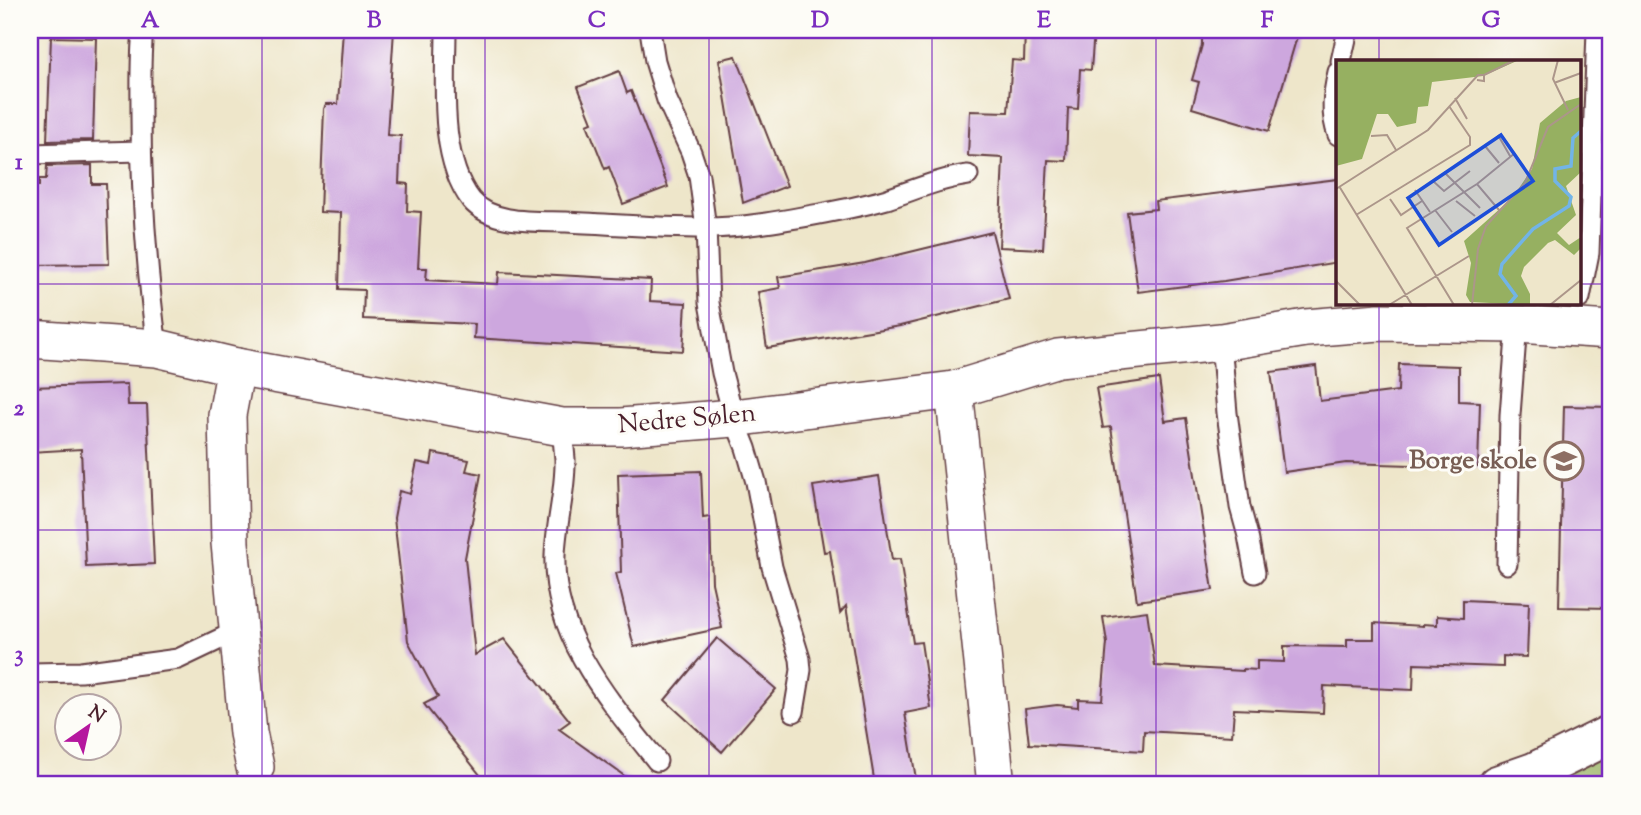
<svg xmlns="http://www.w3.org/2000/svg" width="1641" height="815" font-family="'Sorts Mill Goudy',serif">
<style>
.forest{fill:#96b061;stroke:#706846;stroke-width:2}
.building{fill:#cda7de}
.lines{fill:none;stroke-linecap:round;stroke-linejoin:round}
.lane-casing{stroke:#633d43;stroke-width:23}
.street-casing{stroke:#633d43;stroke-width:40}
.secondary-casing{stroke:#633d43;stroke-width:42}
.lane{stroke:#fff;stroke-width:19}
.street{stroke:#fff;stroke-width:37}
.secondary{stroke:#fff;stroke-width:38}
.grid{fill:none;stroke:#7b2cbf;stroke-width:2;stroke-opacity:0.55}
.labels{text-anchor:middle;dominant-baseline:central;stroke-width:6;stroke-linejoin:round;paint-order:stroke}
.street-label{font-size:26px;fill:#4a1f2b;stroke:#fdfcf7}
.education-label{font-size:26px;font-weight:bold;fill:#785e54;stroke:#fdfcf7;text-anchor:end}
.inset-river{fill:none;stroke:#72b4e7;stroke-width:3.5}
.inset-road{fill:none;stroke:#ac968a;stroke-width:2}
.view{fill:#1d4ed8;fill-opacity:0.15;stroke:#1d4ed8;stroke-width:3.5}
.inset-edge{fill:none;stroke:#4a1f2b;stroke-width:3.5}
.neatline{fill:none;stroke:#7b2cbf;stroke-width:2.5}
.grid-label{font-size:23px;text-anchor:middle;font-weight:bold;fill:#7b2cbf}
</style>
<rect width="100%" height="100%" fill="#fdfcf7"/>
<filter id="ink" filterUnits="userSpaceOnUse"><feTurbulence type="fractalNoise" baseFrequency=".0143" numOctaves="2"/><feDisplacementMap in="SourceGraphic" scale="14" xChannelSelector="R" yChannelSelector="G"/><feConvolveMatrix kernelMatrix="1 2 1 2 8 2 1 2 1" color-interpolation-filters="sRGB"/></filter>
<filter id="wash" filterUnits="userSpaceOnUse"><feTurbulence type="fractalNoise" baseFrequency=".00686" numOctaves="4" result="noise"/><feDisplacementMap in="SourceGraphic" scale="28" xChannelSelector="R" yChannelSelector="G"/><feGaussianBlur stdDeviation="1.57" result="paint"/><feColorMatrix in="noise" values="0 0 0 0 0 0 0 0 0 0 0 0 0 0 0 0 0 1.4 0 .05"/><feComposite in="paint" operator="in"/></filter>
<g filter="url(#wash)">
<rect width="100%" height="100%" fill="#eee6ca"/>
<polygon class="forest" points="1611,727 1611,785 1476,785 1539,766"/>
<g id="blocks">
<g class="building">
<polygon points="343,30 394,30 387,135 401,136 399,183 408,184 407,211 421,212 418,268 427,268 426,280 498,284 499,272 651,280 650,301 686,303 683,351 474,338 475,324 363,319 364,290 339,289 341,213 320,212 324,109 326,104 338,104"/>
<polygon points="1025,30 1094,30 1091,70 1080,69 1078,109 1068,108 1066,161 1048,160 1043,249 999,247 1003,158 968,156 970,111 1008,112 1012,60 1024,61"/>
<polygon points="1202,30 1299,30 1269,131 1192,108 1199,82 1192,80 1202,45"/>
<polygon points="51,37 96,38 93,140 47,141"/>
<polygon points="736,56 787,186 743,203 719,60"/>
<polygon points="619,71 627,93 631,91 668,187 623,204 609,167 605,169 587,124 592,122 578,87"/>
<polygon points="92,165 92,184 106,184 109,264 30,265 30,186 39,186 39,179 46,179 47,166"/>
<polygon points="1338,179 1338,262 1224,281 1138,292 1127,212 1156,209 1155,201"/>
<polygon points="992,232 1009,299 900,326 767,348 758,292 780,288 778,277 865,263"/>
<polygon points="1399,364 1459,366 1459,401 1480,402 1478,467 1346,463 1284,472 1271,372 1316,366 1320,401 1398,391"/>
<polygon points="1159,379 1165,421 1186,418 1213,590 1137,601 1111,427 1103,428 1096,388"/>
<polygon points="127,384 128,405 147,405 154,564 86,567 81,449 30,452 30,387"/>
<polygon points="1564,406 1611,407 1611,608 1559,607"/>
<polygon points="433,453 469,460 466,471 481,474 465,558 475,655 504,639 570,721 559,729 637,785 488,785 424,704 438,697 408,641 394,518 399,491 410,494 417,462 431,465"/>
<polygon points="701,471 703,518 710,517 712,583 722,628 634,647 616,573 621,572 618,474"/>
<polygon points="879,476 892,560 900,559 913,643 921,642 931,708 905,713 917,785 875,785 846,606 840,613 830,551 824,552 813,486"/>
<polygon points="1463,600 1529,603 1527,657 1503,656 1503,667 1414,664 1413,690 1324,686 1323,713 1234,709 1232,736 1144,731 1143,751 1029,744 1025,709 1057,705 1078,707 1078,699 1102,700 1107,643 1103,617 1147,611 1155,666 1243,671 1243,669 1257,670 1257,661 1284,662 1284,646 1347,647 1347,639 1374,639 1374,623 1423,626 1423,624 1437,625 1437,616 1463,618"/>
<polygon points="717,638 776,689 722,752 665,700"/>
</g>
</g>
</g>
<g filter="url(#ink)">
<use href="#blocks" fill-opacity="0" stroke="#633d43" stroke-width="2"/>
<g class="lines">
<g class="lane-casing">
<g id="lane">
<path d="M 143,30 C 140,58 141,87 141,116 C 141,194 147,271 157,348"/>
<path d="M 446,30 C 446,81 438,157 471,200 C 492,225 537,221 566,222 C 612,224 658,228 704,228 C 744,228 786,220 825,213 C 845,209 867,205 887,199 C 914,190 939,179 968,175"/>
<polyline points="650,30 655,61 667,100 691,152 699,176 706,228 709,303 722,373 734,418 746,448 756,482 772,567 800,659 801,670 794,712"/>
<polyline points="1341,61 1348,30"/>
<path d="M 1338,72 C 1333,94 1330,114 1338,135"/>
<polyline points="30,154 141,151"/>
<polyline points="1580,298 1589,253 1597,30"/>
<polyline points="1221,342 1227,413 1240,507 1248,536 1255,573"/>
<path d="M 562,427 C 563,437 564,448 565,459 C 566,490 556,523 555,555 C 552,636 610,702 657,761"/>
<polyline points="1507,564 1510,415 1517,324"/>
<polyline points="30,673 81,672 178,659 239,630"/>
</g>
</g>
<g class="street-casing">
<g id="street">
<polyline points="30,339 157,348 236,367 562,427 621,427 734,418 954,390 996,785"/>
<polyline points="236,367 227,415 230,543 248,733 255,767"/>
<polyline points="954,390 1058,358 1221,342 1306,328 1379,322 1517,324 1611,330"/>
</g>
</g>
<g class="secondary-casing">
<polyline id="secondary" points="1497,785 1534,772 1611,734"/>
</g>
<use href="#lane" class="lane"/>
<use href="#street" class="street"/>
<use href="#secondary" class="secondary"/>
</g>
</g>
<path class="grid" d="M 262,30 L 262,785M 485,30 L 485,785M 709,30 L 709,785M 932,30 L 932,785M 1156,30 L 1156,785M 1379,30 L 1379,61M 30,284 L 1338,284M 1580,284 L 1611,284M 1379,303 L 1379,785M 30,530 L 1611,530"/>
<defs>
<g id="school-ring" transform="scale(2.0125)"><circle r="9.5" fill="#fdfcf7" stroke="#8d6e63" stroke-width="1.5"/><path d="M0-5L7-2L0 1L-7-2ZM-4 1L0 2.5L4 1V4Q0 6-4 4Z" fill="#8d6e63"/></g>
</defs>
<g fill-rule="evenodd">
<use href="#school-ring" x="1564" y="461"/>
</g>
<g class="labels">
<g class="street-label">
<text transform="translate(687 420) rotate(-5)">Nedre Sølen</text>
</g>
<g class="education-label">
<text x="1537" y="461">Borge skole</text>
</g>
</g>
<g transform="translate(1336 60)">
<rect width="245" height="245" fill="#eee6ca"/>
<path d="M 0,0 L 183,0 L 147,16 L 96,22 L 92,46 L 82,47 L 80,63 L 61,67 L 52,54 L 41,54 L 26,99 L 0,106 ZM 245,37 L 245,112 L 230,126 L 240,155 L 221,173 L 233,185 L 245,177 L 245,188 L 238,195 L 219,180 L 212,183 L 188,207 L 185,216 L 194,234 L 194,245 L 134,242 L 130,235 L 135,203 L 128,181 L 177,137 L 196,109 L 204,63 L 230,41 Z" fill="#96b061"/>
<path class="inset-river" d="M 172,245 L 180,236 L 164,214 L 166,204 L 197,169 L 233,146 L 235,137 L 219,121 L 219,109 L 235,106 L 237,78 L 245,71"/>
<path class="inset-road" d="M 222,0 L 217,19 L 232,50M 148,15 L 179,0M 218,23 L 245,13M 119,38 L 131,59M 162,75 L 174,96M 35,76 L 51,75 L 60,90M 149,86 L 163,103M 108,112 L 144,148M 97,121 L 108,131 L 134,111M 141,124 L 179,93M 3,126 L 76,245M 0,129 L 92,70 L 142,15 L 148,15 L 148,21 L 141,20M 79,130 L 94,152M 54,139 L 65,155 L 86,141M 120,141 L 139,156M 99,150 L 116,172M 20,155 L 134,85 L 134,77 L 113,46M 0,221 L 24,245M 53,245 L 133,196M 118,245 L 71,168 L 141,124 L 163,150M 136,245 L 142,189 L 150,166 L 189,123 L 212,67 L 245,44M 214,245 L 245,220"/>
<path class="view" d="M 165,75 L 197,121 L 103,185 L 72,138 Z"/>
<rect width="245" height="245" class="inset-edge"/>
</g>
<rect width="1641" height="815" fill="none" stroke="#fdfcf7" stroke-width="77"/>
<g transform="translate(88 727) rotate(34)"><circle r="33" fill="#fdfcf7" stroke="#b5a4a5" stroke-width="2"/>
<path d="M0-5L12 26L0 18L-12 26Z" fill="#b5179e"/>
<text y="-10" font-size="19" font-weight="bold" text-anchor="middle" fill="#4a1f2b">N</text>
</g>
<rect x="38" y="38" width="1564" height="738" class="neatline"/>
<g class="grid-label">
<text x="150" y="27">A</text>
<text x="374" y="27">B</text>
<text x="597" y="27">C</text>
<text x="820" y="27">D</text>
<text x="1044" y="27">E</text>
<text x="1267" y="27">F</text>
<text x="1491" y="27">G</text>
<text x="19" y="169">1</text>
<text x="19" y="415">2</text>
<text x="19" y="661">3</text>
</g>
</svg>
